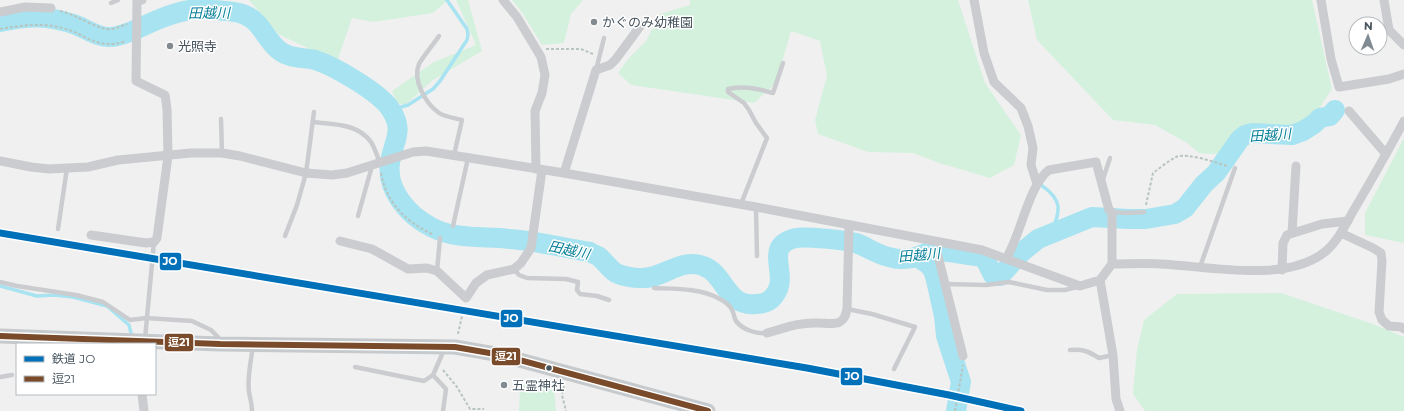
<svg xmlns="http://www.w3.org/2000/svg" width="1404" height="411" font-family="Montserrat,'Noto Sans JP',sans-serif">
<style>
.green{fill:#d4f1de}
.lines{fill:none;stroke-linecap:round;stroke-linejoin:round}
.stream{stroke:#a7e3f0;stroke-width:3.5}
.river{stroke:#a7e3f0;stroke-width:20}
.path{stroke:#b7c5c0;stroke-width:2;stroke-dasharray:3 2;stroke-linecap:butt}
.service{stroke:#cacccf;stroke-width:4.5}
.minor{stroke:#cacccf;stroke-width:9}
.primary{stroke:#c6cacd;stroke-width:15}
.bus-1-casing{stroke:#fff;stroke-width:9}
.bus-1{stroke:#7a4b2a;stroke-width:6}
.rail-1-casing{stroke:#fff;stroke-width:10}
.rail-1{stroke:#0070b9;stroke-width:7}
.poi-dot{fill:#828b91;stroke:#fff;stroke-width:1.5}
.bus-dot{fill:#47545e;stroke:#fff;stroke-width:1.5}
.labels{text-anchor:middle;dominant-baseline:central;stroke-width:3;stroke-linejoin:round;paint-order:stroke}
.poi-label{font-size:13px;fill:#47545e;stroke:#fff;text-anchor:start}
.water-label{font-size:14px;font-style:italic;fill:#08809a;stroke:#fff}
.line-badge{stroke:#fff;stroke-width:1.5}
.badge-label{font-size:11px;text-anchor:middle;font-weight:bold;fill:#fff}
</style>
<rect width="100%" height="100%" fill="#f1f0f0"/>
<g class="green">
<polygon points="249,0 448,0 433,13 373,22 352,18 337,62 278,34"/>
<polygon points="456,0 468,0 482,51 433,80 405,105 397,103 392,91 434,62 476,45"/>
<polygon points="512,0 583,0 571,14 564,43 542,45 523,14"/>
<polygon points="690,0 958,0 985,83 1021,135 1014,165 990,178 939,163 913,153 868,152 818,134 815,120 827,76 820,41 791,31 776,83 754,103 631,85 618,73 628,59 646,41 660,14 690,5"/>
<polygon points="1028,0 1312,0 1332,89 1305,130 1252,137 1226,155 1199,153 1187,143 1155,125 1113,120 1037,40"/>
<polygon points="1404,138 1404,243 1365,235 1365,213"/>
<polygon points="1281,293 1373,324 1404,337 1404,411 1145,411 1133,394 1137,349 1144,320 1177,294"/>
<polygon points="520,384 554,390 556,411 519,411"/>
</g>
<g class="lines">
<g class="stream">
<polyline points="391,110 408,105 433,89 440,81 467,40 468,34 467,29 447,0"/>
<path d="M 1041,185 C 1063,200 1061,211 1051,233"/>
<polyline points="0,286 37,296 54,295 73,297 107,306 129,325 131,333"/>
</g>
<g class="river">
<path d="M 0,22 C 28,16 48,15 76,25 C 87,29 98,38 110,37 C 118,37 127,33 135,30 C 152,22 171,13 190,10 C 201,9 235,10 245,15 C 262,22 266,41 280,51 C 290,59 304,57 315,60 C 334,66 381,93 391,110 C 405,132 393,141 390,163 C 386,190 408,215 431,227 C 455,240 484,236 510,239 C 537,241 564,248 590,252 C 593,254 596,255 598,256 C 605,261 609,269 616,273 C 622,276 633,278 640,278 C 662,280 680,257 703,266 C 726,274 725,307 756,304 C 761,304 766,303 770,300 C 796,278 758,247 796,238 C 806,236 845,240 856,243 C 867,247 878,255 889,257 C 898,260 910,259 919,256 C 924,254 928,251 933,251 C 938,250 944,252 948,252 C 960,254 972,256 984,257 L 993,275 L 1000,276 L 1022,252 L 1038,239 L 1092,217 L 1129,219 L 1146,219 L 1175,214 L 1185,208 L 1204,184 L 1216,173 L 1240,139 L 1245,135 L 1252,133 L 1292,135 L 1303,131 L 1314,124 L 1320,118 L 1330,116 L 1335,110"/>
<polyline points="917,257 928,264 933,270 936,280 944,316 946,336 961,382 956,411"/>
</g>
<g class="path">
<path d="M 60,11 C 76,14 98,31 112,29 C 117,28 122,26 127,24"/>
<path d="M 0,29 C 21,26 40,22 62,28 C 87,34 97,51 126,41"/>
<polyline points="546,49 581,49 593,54"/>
<path d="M 381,173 C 387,204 406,222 434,235"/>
<path d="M 1146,205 L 1153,173 C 1160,168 1168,161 1176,157 C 1187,152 1216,163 1228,166"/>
<polyline points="458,334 464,307"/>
<polyline points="443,370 457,387 470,409 484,409"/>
<polyline points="564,386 562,395 566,411"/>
<polyline points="955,411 963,365"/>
</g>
<g class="service">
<polyline points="111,3 118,0"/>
<path d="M 439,36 C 433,45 424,55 419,64 C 412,80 426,104 439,113 C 445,117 455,118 462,120 L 454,155"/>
<polyline points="596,70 604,38"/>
<polyline points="221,119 222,153"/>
<path d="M 313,122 C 335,125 357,123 371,142 C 375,148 377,156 380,163"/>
<polyline points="1103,179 1110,158"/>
<path d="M 741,204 L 767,138 L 756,123 L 749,110 L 744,103 L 728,92 L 728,89 C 745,86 756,88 773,93 L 783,63"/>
<polyline points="756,207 757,256"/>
<polyline points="1112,212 1127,213 1144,212"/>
<polyline points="358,216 372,166"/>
<polyline points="453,226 468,158"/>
<polyline points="58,229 67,168"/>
<polyline points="285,236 297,205 306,173 314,112"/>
<polyline points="1200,267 1235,168"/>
<polyline points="514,269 519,275 527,278 566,279 578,282 577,290 580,294 597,296 609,300"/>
<polyline points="437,271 440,238"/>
<polyline points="0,282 17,286 76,295 103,302 130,320 146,318 192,321 211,330 218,337 220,342"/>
<polyline points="945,284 986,285 1009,282 1047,290 1065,290 1077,287"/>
<path d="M 654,288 C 675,289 699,288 718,298 C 722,300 730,305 732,310 C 734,313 734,318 736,321 C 743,330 756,334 767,333"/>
<polyline points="847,309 872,314 915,327 894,369"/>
<polyline points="145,339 154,242"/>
<path d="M 1070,350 C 1083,349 1088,351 1099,358 L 1113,355"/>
<polyline points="355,367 424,381 433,375"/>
<polyline points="0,377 12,375"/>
<path d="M 252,411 C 252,404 250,398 249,392 C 247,377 251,361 253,346"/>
<polyline points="443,411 446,389 433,375 444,350"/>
</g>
<g class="minor">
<polyline points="503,0 517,17 541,57 545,75 542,93 535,111 536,169"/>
<polyline points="974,0 984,53 994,82 1021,108 1028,126 1033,148 1031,165 1037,184"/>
<polyline points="1321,0 1331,59 1339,87 1389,79 1404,74"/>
<polyline points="1384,0 1389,30 1404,45"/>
<polyline points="0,12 25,7 51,8"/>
<polyline points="1349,111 1386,154"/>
<path d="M 0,161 L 31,167 L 49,169 L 67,168 L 88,167 L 118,160 L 191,153 L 222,153 L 240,156 L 306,173 L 332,175 L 347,173 L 413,152 L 426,151 L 564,173 L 756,207 L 982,250 L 1080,286 L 1100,280 L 1112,264 C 1128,264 1144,263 1160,264 C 1209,266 1287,284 1326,251 C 1339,240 1346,223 1355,208 C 1372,179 1388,151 1404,121"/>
<polyline points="564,173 596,70 610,65 616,59 641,25"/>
<polyline points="1292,233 1296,166"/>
<polyline points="1341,233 1373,248 1381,253 1382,261 1379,312 1382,320 1389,326 1401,327 1404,329"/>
<polyline points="91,235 146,243 154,242 157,238 168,156 167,109 165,95 136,81 137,1 142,0"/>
<polyline points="340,241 372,249 408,269 427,268 437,271 466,298 476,283 487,275 514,269 521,263 531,248 542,170"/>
<polyline points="938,256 963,356"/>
<path d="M 1006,259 C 1009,253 1012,248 1014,242 C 1023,222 1032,182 1049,170 L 1096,162 L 1109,210 L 1112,212 L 1112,264"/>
<polyline points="1282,270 1283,243 1287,235 1322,224 1348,221"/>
<polyline points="1100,280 1113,355 1116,399 1120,411"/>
<path d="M 767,333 C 785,328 799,322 819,323 C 825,323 834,325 840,322 C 845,319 846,314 847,309 L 849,225"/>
<polyline points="142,394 144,411"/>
</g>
<polyline class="primary" points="0,336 220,344 455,347 501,355 708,411"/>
<g class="bus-1-casing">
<polyline id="bus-1" points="0,336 220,344 455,347 501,355 708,411"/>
</g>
<use href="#bus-1" class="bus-1"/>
<g class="rail-1-casing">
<polyline id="rail-1" points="0,233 807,368 949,395 1021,411"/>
</g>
<use href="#rail-1" class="rail-1"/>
</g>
<g class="poi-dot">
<circle cx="594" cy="22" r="4"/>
<circle cx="170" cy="46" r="4"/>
<circle cx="504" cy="385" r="4"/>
</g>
<circle class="bus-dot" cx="549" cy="368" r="3.5"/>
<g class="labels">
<g class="poi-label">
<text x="602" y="22">かぐのみ幼稚園</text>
<text x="178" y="46">光照寺</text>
<text x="512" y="385">五霊神社</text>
</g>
<g class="water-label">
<text transform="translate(209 13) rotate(-1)">田越川</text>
<text transform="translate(1270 135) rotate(-4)">田越川</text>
<text transform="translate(569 250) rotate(12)">田越川</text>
<text transform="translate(919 255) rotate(-5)">田越川</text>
</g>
</g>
<g class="line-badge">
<rect x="159" y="252" width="23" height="19" rx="4" fill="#0070b9"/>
<rect x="500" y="309" width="23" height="19" rx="4" fill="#0070b9"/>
<rect x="164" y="333" width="30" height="19" rx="4" fill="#7a4b2a"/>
<rect x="491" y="347" width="30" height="19" rx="4" fill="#7a4b2a"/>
<rect x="840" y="367" width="23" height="19" rx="4" fill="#0070b9"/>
</g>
<g class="badge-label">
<text x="170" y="265">JO</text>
<text x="511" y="322">JO</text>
<text x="179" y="346">逗21</text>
<text x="506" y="360">逗21</text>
<text x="852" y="380">JO</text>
</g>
<rect x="16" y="343" width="140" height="52" fill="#ffffff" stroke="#b5bbbf"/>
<rect x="24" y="356" width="20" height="6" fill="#0070b9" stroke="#b5bbbf"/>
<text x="52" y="363" font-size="12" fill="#47545e">鉄道 JO</text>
<rect x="24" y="376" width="20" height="6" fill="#7a4b2a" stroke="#b5bbbf"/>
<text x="52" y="383" font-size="12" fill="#47545e">逗21</text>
<g transform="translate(1368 36) rotate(2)"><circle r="19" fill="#ffffff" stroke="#b5bbbf"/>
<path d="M0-3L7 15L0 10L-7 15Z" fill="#828b91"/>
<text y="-6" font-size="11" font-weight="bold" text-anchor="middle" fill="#47545e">N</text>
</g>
</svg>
